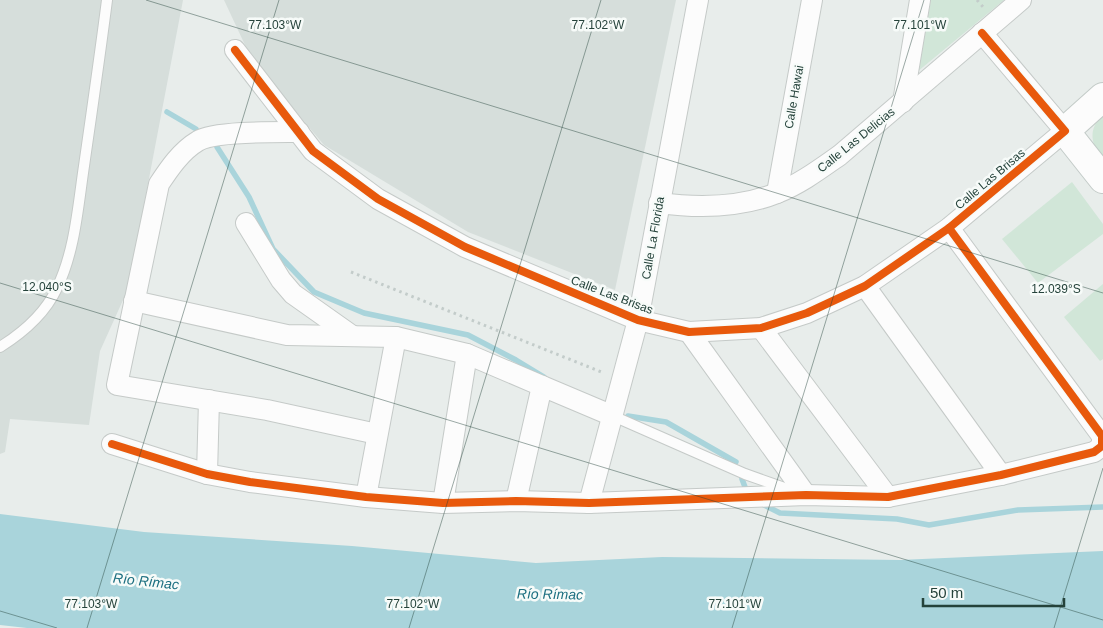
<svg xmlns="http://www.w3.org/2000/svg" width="1103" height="628" font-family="Arial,sans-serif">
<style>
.built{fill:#d6dedb}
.green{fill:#d1e6d8}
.water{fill:#a9d4db}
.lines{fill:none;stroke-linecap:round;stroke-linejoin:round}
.stream{stroke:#a9d4db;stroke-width:5.5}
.service-casing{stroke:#c5cac8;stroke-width:12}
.minor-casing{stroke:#c5cac8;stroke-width:22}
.secondary-casing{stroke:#c3cbc8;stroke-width:30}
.path{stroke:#c3ccca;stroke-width:3;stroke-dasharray:2.5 4;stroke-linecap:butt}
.service{stroke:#fcfcfc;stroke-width:10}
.minor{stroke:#fcfcfc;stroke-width:20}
.secondary{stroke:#fcfcfc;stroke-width:28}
.cycleway-casing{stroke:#f7fbf9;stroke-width:11}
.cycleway{stroke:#e8590c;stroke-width:8}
.ticks{fill:none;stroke:#24423a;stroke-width:1;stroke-opacity:0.45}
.labels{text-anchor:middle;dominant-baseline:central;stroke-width:5;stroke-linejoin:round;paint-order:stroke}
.street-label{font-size:12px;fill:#24423a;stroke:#f7fbf9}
.water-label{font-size:14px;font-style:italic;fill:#1c6f80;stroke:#f7fbf9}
.ticks-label{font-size:12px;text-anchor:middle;fill:#24423a;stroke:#f7fbf9;stroke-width:5;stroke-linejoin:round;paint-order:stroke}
</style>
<rect width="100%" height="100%" fill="#e8edeb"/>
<g class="built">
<polygon points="0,0 183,0 128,289 100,351 89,425 10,419 5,452 0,454"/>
<polygon points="224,0 676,0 615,290 468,232 324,145 252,60"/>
</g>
<g class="green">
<polygon points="931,0 1004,0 917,72"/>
<path d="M 1103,112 L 1103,164 C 1091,141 1087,133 1103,112 Z"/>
<polygon points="1072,182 1103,224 1103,234 1038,283 1002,239"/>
<polygon points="1103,284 1103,359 1100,361 1064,317"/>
</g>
<polygon class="water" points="0,514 144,532 352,546 536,563 662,557 900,560 1103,551 1103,628 27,628 0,625"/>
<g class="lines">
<g class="stream">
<polyline points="167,112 196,129"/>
<polyline points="217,147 249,197 273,249 314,292 364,313 468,335 516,360 544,377"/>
<polyline points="628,416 666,422 736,462"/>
<polyline points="742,479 745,487"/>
<polyline points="760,503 780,513 897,519 929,525 1018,510 1103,507"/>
</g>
<g class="service-casing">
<g id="service">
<path d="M 0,347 C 24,332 45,314 57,288 C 75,251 78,206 84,166 C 92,110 100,55 107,0"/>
<polyline points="613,416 745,474 793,491"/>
</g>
</g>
<g class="minor-casing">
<g id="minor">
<polyline points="235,50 313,151 378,199 465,247 638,320 689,332 761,328 807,313 865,286 949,228 1065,131 982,33"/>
<polyline points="903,102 920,0"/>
<path d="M 299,132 C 277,132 214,131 198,141 C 181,151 169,169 159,184 L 117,385 L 267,410 L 377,434"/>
<polyline points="777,193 812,0"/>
<path d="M 659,203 C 697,208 740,208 777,193 C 800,184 820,169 840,155 L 1021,0"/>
<polyline points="246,223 281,280 293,294 351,335"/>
<polyline points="865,286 1001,475"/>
<polyline points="134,301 287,335 396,337 467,354 542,386 516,501"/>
<polyline points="761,328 888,497"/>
<polyline points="689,332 806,495"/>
<polyline points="542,386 613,416"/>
<polyline points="112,444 207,474 250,482 366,497 443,503 516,501 589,503 806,495 888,497 1001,475 1094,452 1102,446 1102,436 949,228"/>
<polyline points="207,474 209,400"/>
<polyline points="366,497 396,337"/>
<polyline points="443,503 467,354"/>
<polyline points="589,503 638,320 698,0"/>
</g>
</g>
<g class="secondary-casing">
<polyline id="secondary" points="1103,97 1065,131 1103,179"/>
</g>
<g class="path">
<polyline points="977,0 984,8"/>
<polyline points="351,272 604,373"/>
</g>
<use href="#service" class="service"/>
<use href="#minor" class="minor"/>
<use href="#secondary" class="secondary"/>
<g class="cycleway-casing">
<g id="cycleway">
<polyline points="235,50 313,151 378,199 465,247 638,320 689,332 761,328 807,313 865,286 949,228 1065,131 982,33"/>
<polyline points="112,444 207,474 250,482 366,497 443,503 516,501 589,503 806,495 888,497 1001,475 1094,452 1102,446 1102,436 949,228"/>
</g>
</g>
<use href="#cycleway" class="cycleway"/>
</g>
<path class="ticks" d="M 146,0 L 1103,293M 0,283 L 1103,620M 0,611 L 57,628M 87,628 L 279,0M 409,628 L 601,0M 732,628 L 924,0M 1054,628 L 1103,468"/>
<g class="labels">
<g class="street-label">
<text transform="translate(794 97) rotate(-80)">Calle Hawai</text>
<text transform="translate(856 140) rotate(-39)">Calle Las Delicias</text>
<text transform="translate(990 179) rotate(-40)">Calle Las Brisas</text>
<text transform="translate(653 238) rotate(-80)">Calle La Florida</text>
<text transform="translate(612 295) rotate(21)">Calle Las Brisas</text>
</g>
<g class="water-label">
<text transform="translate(146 581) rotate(6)">Río Rímac</text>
<text transform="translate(550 594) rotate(1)">Río Rímac</text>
</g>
</g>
<g class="ticks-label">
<text x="275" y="29">77.103°W</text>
<text x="598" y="29">77.102°W</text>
<text x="920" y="29">77.101°W</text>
<text x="47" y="291">12.040°S</text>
<text x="1056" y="293">12.039°S</text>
<text x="91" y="608">77.103°W</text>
<text x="413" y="608">77.102°W</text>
<text x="735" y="608">77.101°W</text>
</g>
<path d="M923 598v8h141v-8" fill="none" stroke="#24423a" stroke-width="2.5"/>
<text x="930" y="598" font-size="15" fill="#24423a" stroke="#f7fbf9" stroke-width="4" paint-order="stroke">50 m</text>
</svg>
